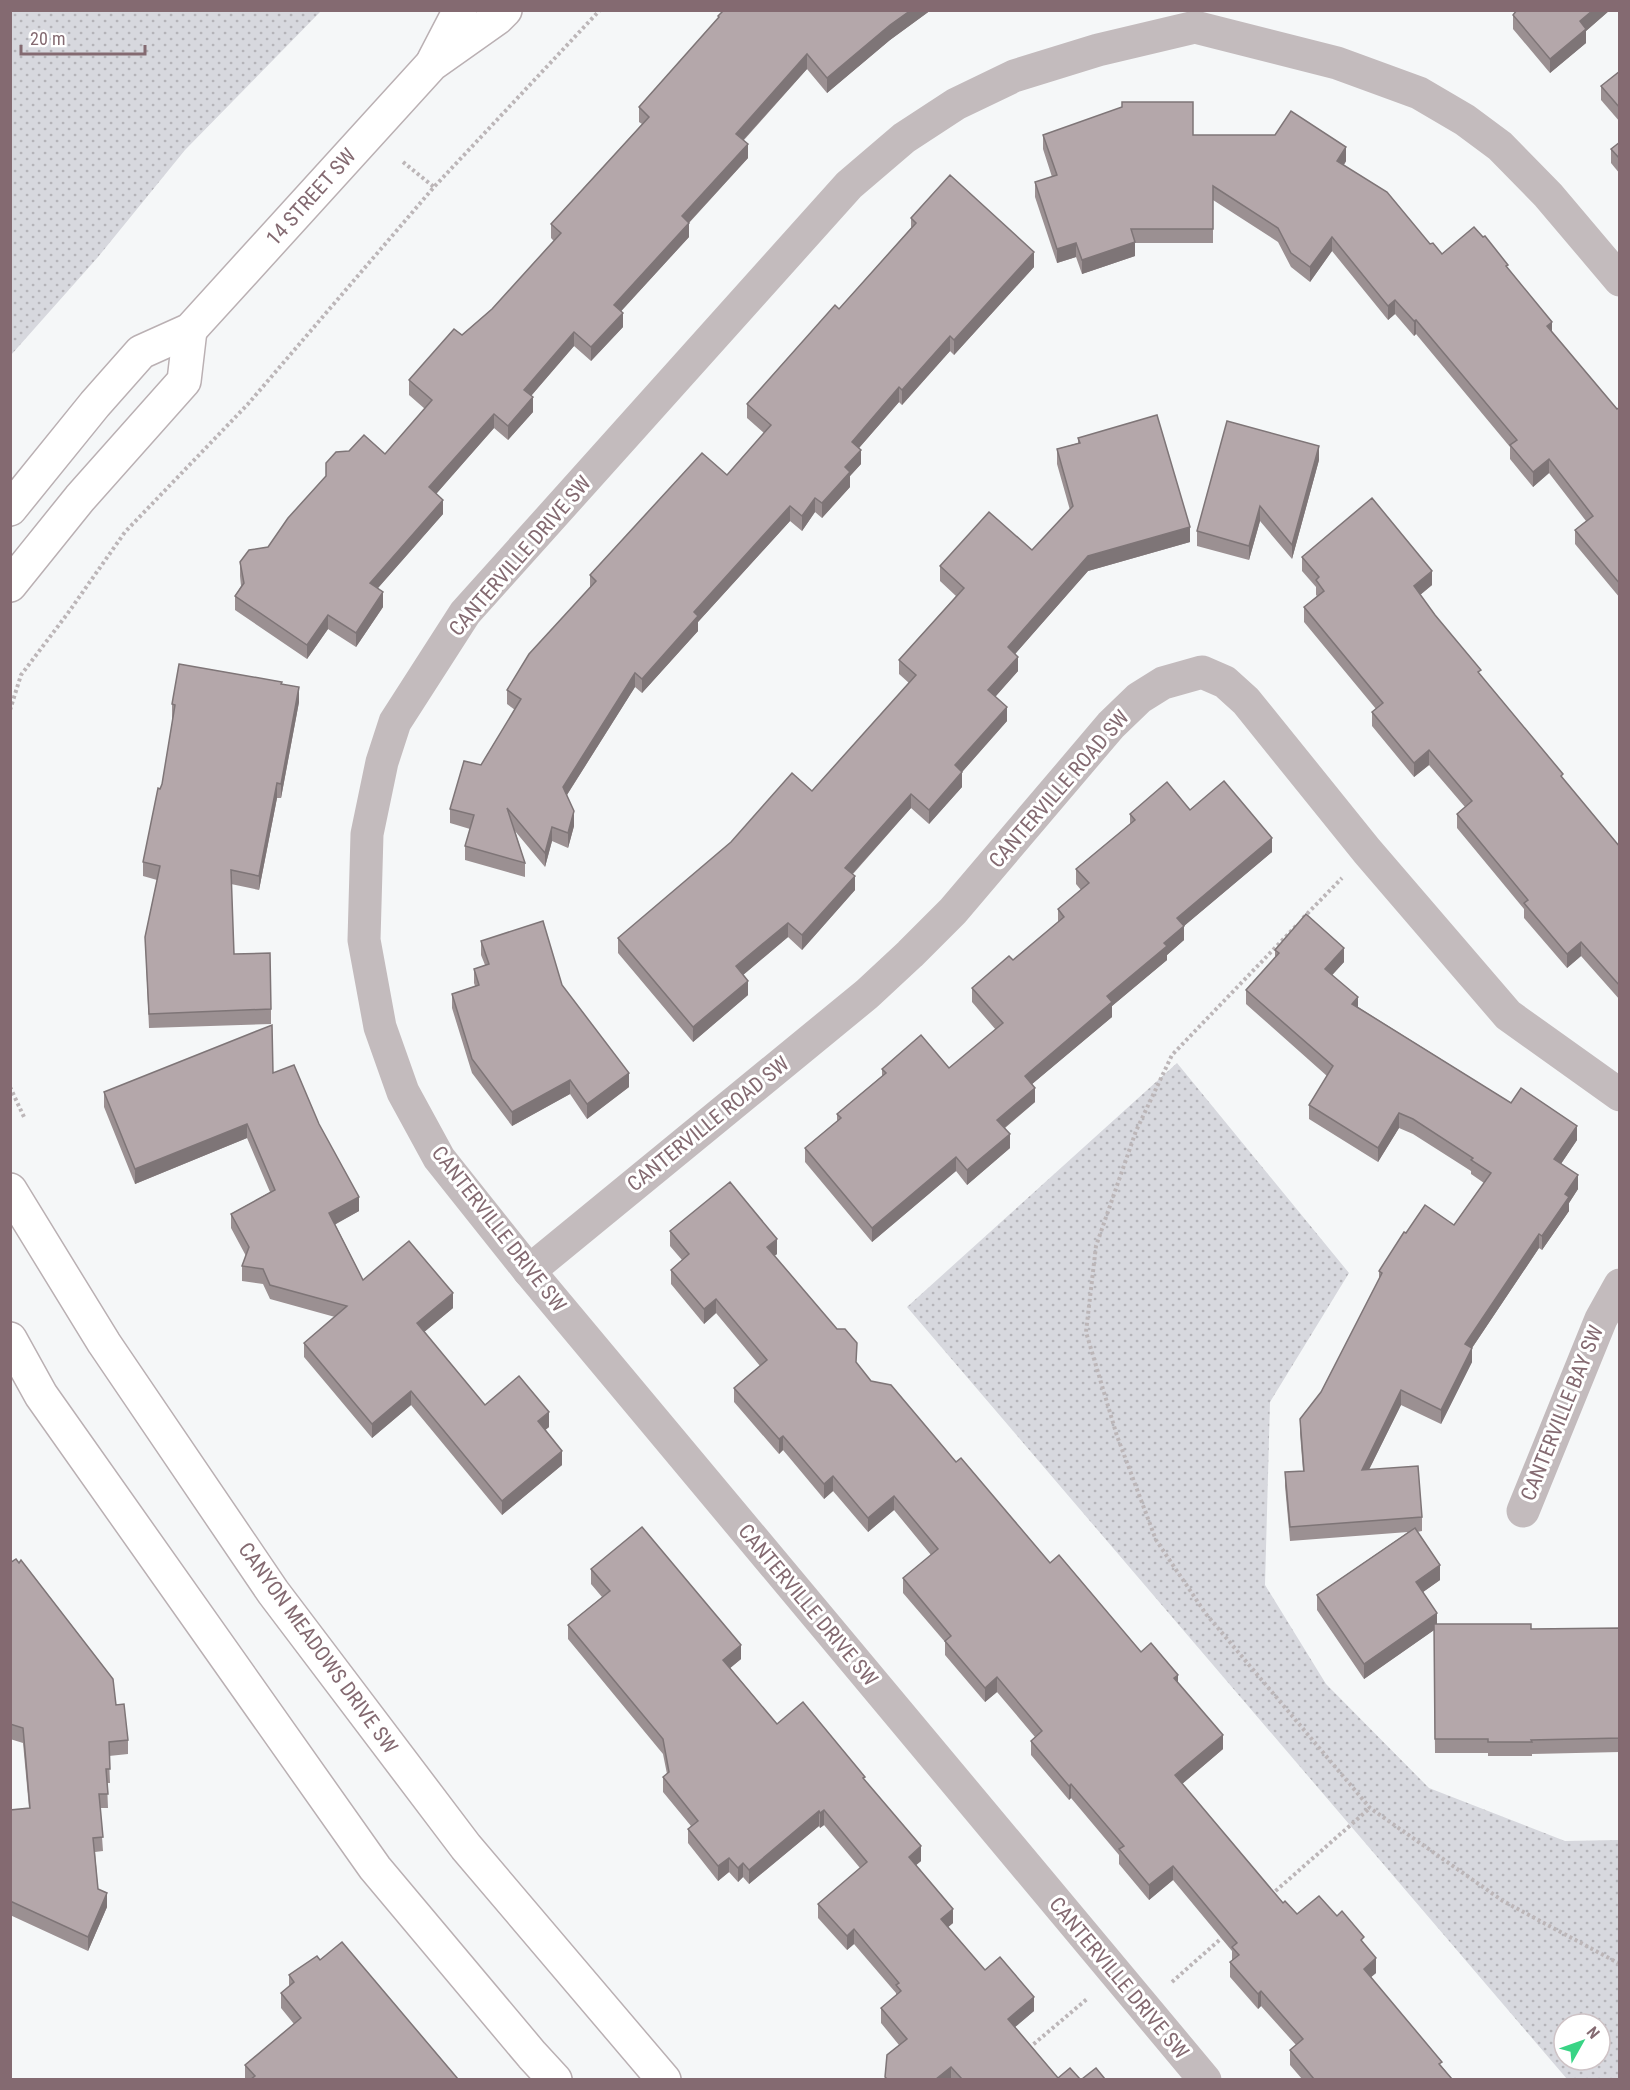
<svg xmlns="http://www.w3.org/2000/svg" width="1630" height="2090" font-family="'Roboto Condensed',sans-serif">
<style>
.grass{fill:url(#grass-dots);fill-rule:evenodd}
.lines{fill:none;stroke-linecap:round;stroke-linejoin:round}
.secondary-casing{stroke:#bab0b3;stroke-width:36}
.path{stroke:#bcb6b8;stroke-width:4;stroke-dasharray:3 3;stroke-linecap:butt}
.minor{stroke:#c3bbbd;stroke-width:33}
.secondary{stroke:#fff;stroke-width:33}
.wall{fill:#9b9092}
.shaded-wall{fill:#7e7577}
.building{fill:#b4a7aa;stroke:#7e7577;stroke-width:1.5}
.labels{text-anchor:middle;dominant-baseline:central;stroke-width:6;stroke-linejoin:round;paint-order:stroke}
.street-label{font-size:21px;fill:#846a71;stroke:#fff}
</style>
<defs>
<pattern id="grass-dots" width="8" height="8" patternUnits="userSpaceOnUse" patternTransform="scale(1.5)"><rect width="8" height="8" fill="#d7d8de"/><path d="M2 2h.1M6 6h.1" fill="none" stroke="#b4b3b8" stroke-width="1.8" stroke-linecap="round"/></pattern>
</defs>
<rect width="100%" height="100%" fill="#f5f7f8"/>
<g class="grass">
<polygon points="11,10 321,11 185,150 98,257 11,355"/>
<path d="M 1177,1063 L 1349,1273 L 1270,1402 L 1265,1585 L 1326,1684 L 1429,1788 L 1565,1841 L 1619,1840 L 1619,2079 L 1567,2079 L 907,1307 ZM 1564,2024 L 1600,2024 L 1600,2060 L 1564,2060 Z"/>
</g>
<g class="lines">
<g class="secondary-casing">
<g id="secondary">
<polyline points="434,60 460,10"/>
<polyline points="10,509 95,404 141,352 190,330 432,64 497,18 505,10"/>
<polyline points="10,585 80,498 184,381 190,330"/>
<polyline points="10,1190 104,1343 273,1592 466,1847 664,2080"/>
<polyline points="10,1339 41,1395 375,1868 532,2055 555,2080"/>
</g>
</g>
<g class="path">
<polyline points="403,162 434,187"/>
<polyline points="10,710 21,675 68,613 125,532 248,404 434,187 600,10"/>
<polyline points="1303,918 1342,878"/>
<polyline points="1296,926 1172,1055 1136,1131 1096,1246 1086,1332 1117,1436 1156,1540 1206,1614 1370,1808 1503,1901 1620,1964"/>
<polyline points="10,1087 24,1117"/>
<polyline points="1271,1895 1370,1808"/>
<polyline points="1172,1982 1225,1935"/>
<polyline points="1029,2048 1087,1999"/>
</g>
<g class="minor">
<polyline points="529,1271 867,994 910,954 953,911 1111,725 1139,698 1163,683 1202,672 1225,682 1246,701 1367,851 1508,1015 1620,1095"/>
<polyline points="1523,1511 1601,1319 1620,1285"/>
<polyline points="1205,2080 529,1271 439,1158 403,1092 380,1027 364,940 367,834 382,762 395,722 465,613 849,185 904,138 956,104 1014,76 1098,50 1195,27 1337,63 1419,93 1465,120 1500,146 1548,195 1620,280"/>
</g>
<use href="#secondary" class="secondary"/>
</g>
<g class="wall">
<polygon points="724,10 931,10 890,40 827,93 807,69 744,140 748,158 689,223 689,237 621,311 623,327 591,361 574,346 531,396 533,412 508,440 494,428 436,494 443,514 378,588 383,607 356,647 328,629 307,659 235,610 235,596 241,586 240,576 240,562 268,547 385,454 425,409 409,395 409,380 492,309 554,241 551,238 551,224 642,124 639,122 639,107 718,19 718,16"/>
<polygon points="1517,10 1610,10 1586,31 1586,43 1550,73 1513,29 1513,15"/>
<polygon points="1620,71 1620,122 1601,100 1601,86"/>
<polygon points="1043,135 1193,135 1346,161 1344,165 1430,244 1442,254 1508,269 1552,332 1617,409 1620,407 1620,598 1575,544 1575,530 1586,521 1549,473 1533,487 1510,459 1510,447 1416,334 1414,336 1395,314 1388,320 1332,251 1310,282 1291,267 1278,242 1213,200 1213,243 1135,243 1135,256 1082,274 1076,257 1057,263 1035,197 1035,182 1052,177 1043,149"/>
<polygon points="1620,142 1620,174 1611,163 1611,149"/>
<polygon points="911,218 1034,267 954,355 950,351 902,405 899,402 859,448 861,464 850,476 850,487 822,518 815,512 802,531 790,521 698,622 698,631 642,693 635,687 567,795 574,826 568,848 552,841 545,867 515,831 525,863 525,877 465,860 465,846 470,829 450,823 450,809 481,765 515,710 507,704 507,690 590,588 590,575 727,475 764,433 747,418 747,404 839,309 911,228"/>
<polygon points="1078,438 1190,542 1088,571 1015,654 1018,671 995,697 1007,721 962,772 962,787 929,824 911,808 853,874 855,890 802,950 788,937 743,975 748,995 693,1042 618,953 618,938 812,791 909,683 899,674 899,660 956,596 940,581 940,566 1032,550 1070,510 1057,464 1057,449 1078,443"/>
<polygon points="1319,460 1292,559 1260,521 1249,560 1197,546 1197,531"/>
<polygon points="1302,557 1432,585 1420,595 1481,676 1563,780 1620,847 1620,1000 1581,956 1567,968 1524,918 1524,909 1457,828 1457,814 1465,807 1429,765 1414,777 1372,726 1372,712 1376,709 1304,622 1304,607 1317,596 1316,595 1316,587 1302,571"/>
<polygon points="282,684 299,702 281,798 277,798 259,890 231,884 234,954 271,1009 271,1024 149,1028 145,937 157,880 143,876 143,862 160,789 162,784 173,719 172,718 172,704"/>
<polygon points="1190,810 1272,852 1184,926 1184,940 1167,955 1167,960 1112,1006 1112,1017 1032,1084 1035,1102 1005,1128 1010,1148 967,1185 956,1171 872,1242 805,1162 805,1148 837,1121 837,1114 882,1076 882,1069 949,1068 996,1030 972,1002 972,988 1013,960 1058,922 1058,909 1081,890 1076,884 1076,869 1130,824 1130,814"/>
<polygon points="481,941 562,985 629,1087 587,1119 570,1094 512,1126 472,1073 452,1008 452,994 475,986 474,983 474,969 485,965 481,955"/>
<polygon points="1275,950 1344,962 1332,975 1358,1007 1511,1103 1577,1140 1561,1164 1578,1189 1569,1203 1569,1211 1542,1250 1539,1248 1472,1348 1472,1362 1441,1424 1401,1405 1369,1469 1422,1517 1422,1531 1417,1532 1440,1580 1423,1592 1437,1624 1531,1629 1620,1628 1620,1752 1532,1754 1532,1756 1488,1756 1488,1753 1435,1753 1434,1630 1364,1679 1317,1610 1317,1595 1408,1532 1290,1541 1285,1486 1285,1472 1303,1471 1300,1433 1300,1419 1321,1392 1379,1281 1379,1271 1406,1233 1454,1225 1484,1183 1471,1174 1471,1171 1413,1134 1399,1128 1378,1162 1309,1119 1309,1105 1327,1076 1246,1004 1246,990 1275,958"/>
<polygon points="273,1073 319,1124 359,1211 335,1224 363,1280 453,1308 424,1332 485,1405 549,1427 545,1430 562,1465 502,1515 411,1405 372,1438 304,1357 304,1343 335,1317 270,1299 263,1284 242,1281 242,1266 246,1256 231,1228 231,1214 270,1192 247,1138 135,1184 104,1107 104,1092"/>
<polygon points="670,1231 777,1254 774,1256 856,1363 871,1381 956,1462 1050,1563 1141,1652 1178,1683 1223,1749 1182,1784 1283,1903 1297,1914 1337,1916 1364,1944 1376,1973 1371,1977 1452,2079 1302,2079 1290,2065 1290,2050 1296,2045 1261,2006 1258,2009 1230,1977 1230,1962 1232,1961 1232,1951 1173,1880 1149,1900 1119,1864 1119,1855 1071,1798 1069,1800 1031,1755 1031,1741 1035,1737 997,1692 985,1702 945,1655 945,1642 903,1593 903,1578 931,1555 894,1510 868,1532 833,1491 824,1499 783,1450 779,1454 734,1402 734,1388 760,1366 716,1313 704,1324 671,1284 671,1270 682,1260 670,1246"/>
<polygon points="10,1563 116,1705 128,1740 128,1754 109,1756 110,1783 107,1783 108,1808 100,1808 103,1851 95,1852 98,1889 107,1907 88,1951 10,1915 10,1810 29,1808 23,1743 10,1739"/>
<polygon points="591,1569 741,1659 730,1668 777,1724 865,1781 921,1861 916,1865 953,1923 948,1927 985,1970 1034,2011 1015,2027 1058,2078 1080,2079 885,2079 887,2055 899,2045 881,2023 881,2008 896,1996 896,1993 854,1944 847,1950 818,1918 818,1904 860,1868 824,1825 820,1828 819,1826 749,1884 743,1877 738,1882 729,1872 718,1881 688,1843 688,1829 691,1826 663,1792 663,1777 667,1774 663,1754 568,1639 568,1625 602,1597 591,1584"/>
<polygon points="320,1960 458,2079 245,2079 245,2065 294,2024 281,2008 281,1993 289,1987 289,1975"/>
</g>
<g class="shaded-wall">
<polygon points="911,10 931,10 890,40 827,93 827,78 890,25"/>
<polygon points="1593,10 1610,10 1586,31 1586,43 1550,73 1550,59 1580,21"/>
<polygon points="807,54 807,69 736,148 736,134"/>
<polygon points="748,144 748,158 682,230 682,216"/>
<polygon points="1346,147 1346,161 1337,175 1337,161"/>
<polygon points="689,223 689,237 614,319 614,305"/>
<polygon points="1332,237 1332,251 1310,282 1310,267"/>
<polygon points="1135,242 1135,256 1082,274 1082,260"/>
<polygon points="1076,243 1076,257 1057,263 1057,249"/>
<polygon points="1034,252 1034,267 954,355 954,340"/>
<polygon points="1395,300 1395,314 1388,320 1388,306"/>
<polygon points="623,313 623,327 591,361 591,347"/>
<polygon points="1416,320 1416,334 1414,336 1414,321"/>
<polygon points="1552,322 1552,336 1547,326"/>
<polygon points="574,332 574,346 524,404 524,390"/>
<polygon points="950,336 950,351 902,405 902,390"/>
<polygon points="899,387 899,402 852,456 852,442"/>
<polygon points="533,397 533,412 508,440 508,426"/>
<polygon points="494,414 494,428 429,502 429,487"/>
<polygon points="1319,446 1319,460 1292,559 1292,545"/>
<polygon points="861,450 861,464 850,476 850,487 822,518 822,503 845,467"/>
<polygon points="1549,459 1549,473 1533,487 1533,472"/>
<polygon points="815,498 815,512 802,531 802,516"/>
<polygon points="443,500 443,514 370,597 370,583"/>
<polygon points="790,506 790,521 698,622 698,631 642,693 642,679 694,612"/>
<polygon points="1260,506 1260,521 1249,560 1249,546"/>
<polygon points="1190,527 1190,542 1088,571 1008,662 1008,647 1088,556"/>
<polygon points="1432,571 1432,585 1414,600 1414,586"/>
<polygon points="383,592 383,607 356,647 356,633"/>
<polygon points="328,615 328,629 307,659 307,645"/>
<polygon points="1018,657 1018,671 988,705 988,690"/>
<polygon points="635,673 635,687 563,801 563,787"/>
<polygon points="299,687 299,702 281,798 281,784"/>
<polygon points="1007,707 1007,721 955,780 955,765"/>
<polygon points="1429,750 1429,765 1414,777 1414,763"/>
<polygon points="962,772 962,787 929,824 929,810"/>
<polygon points="277,783 277,798 259,890 259,876"/>
<polygon points="911,794 911,808 845,882 845,868"/>
<polygon points="574,811 574,826 568,848 568,833"/>
<polygon points="552,827 552,841 545,867 545,853"/>
<polygon points="1272,838 1272,852 1184,926 1184,940 1167,955 1167,960 1112,1006 1112,1017 1025,1090 1025,1076 1107,996 1164,943 1177,918"/>
<polygon points="855,876 855,890 802,950 802,935"/>
<polygon points="788,923 788,937 736,981 736,966"/>
<polygon points="1581,942 1581,956 1567,968 1567,954"/>
<polygon points="1344,948 1344,962 1325,983 1325,969"/>
<polygon points="748,981 748,995 693,1042 693,1027"/>
<polygon points="1358,997 1358,1012 1352,1004"/>
<polygon points="629,1073 629,1087 587,1119 587,1104"/>
<polygon points="570,1080 570,1094 512,1126 512,1112"/>
<polygon points="1035,1088 1035,1102 997,1134 997,1120"/>
<polygon points="1399,1113 1399,1128 1378,1162 1378,1148"/>
<polygon points="247,1124 247,1138 135,1184 135,1169"/>
<polygon points="1577,1126 1577,1140 1554,1174 1554,1159"/>
<polygon points="1010,1134 1010,1148 967,1185 967,1170"/>
<polygon points="956,1157 956,1171 872,1242 872,1228"/>
<polygon points="1578,1175 1578,1189 1569,1203 1569,1211 1542,1250 1542,1236 1565,1194"/>
<polygon points="359,1197 359,1211 329,1228 329,1213"/>
<polygon points="1539,1234 1539,1248 1472,1348 1472,1362 1441,1424 1441,1410 1465,1344"/>
<polygon points="777,1239 777,1254 767,1262 767,1247"/>
<polygon points="453,1293 453,1308 417,1338 417,1323"/>
<polygon points="716,1299 716,1313 704,1324 704,1309"/>
<polygon points="1401,1390 1401,1405 1362,1484 1362,1470"/>
<polygon points="411,1391 411,1405 372,1438 372,1424"/>
<polygon points="549,1412 549,1427 538,1436 538,1421"/>
<polygon points="783,1436 783,1450 779,1454 779,1439"/>
<polygon points="562,1451 562,1465 502,1515 502,1501"/>
<polygon points="833,1476 833,1491 824,1499 824,1484"/>
<polygon points="894,1496 894,1510 868,1532 868,1518"/>
<polygon points="1440,1565 1440,1580 1416,1597 1416,1582"/>
<polygon points="1437,1613 1437,1628 1364,1679 1364,1664"/>
<polygon points="741,1645 741,1659 723,1674 723,1660"/>
<polygon points="1178,1675 1178,1689 1174,1678"/>
<polygon points="997,1677 997,1692 985,1702 985,1688"/>
<polygon points="1223,1735 1223,1749 1175,1790 1175,1775"/>
<polygon points="1071,1784 1071,1798 1069,1800 1069,1786"/>
<polygon points="824,1810 824,1825 820,1828 820,1813"/>
<polygon points="819,1811 819,1826 749,1884 749,1870"/>
<polygon points="921,1846 921,1861 909,1871 909,1857"/>
<polygon points="729,1858 729,1872 718,1881 718,1866"/>
<polygon points="743,1863 743,1877 738,1882 738,1868"/>
<polygon points="1173,1866 1173,1880 1149,1900 1149,1885"/>
<polygon points="107,1893 107,1907 88,1951 88,1937"/>
<polygon points="953,1909 953,1923 941,1933 941,1919"/>
<polygon points="854,1929 854,1944 847,1950 847,1936"/>
<polygon points="1376,1958 1376,1973 1364,1983 1364,1969"/>
<polygon points="1261,1991 1261,2006 1258,2009 1258,1994"/>
<polygon points="1034,1997 1034,2011 1008,2033 1008,2019"/>
<polygon points="951,2067 951,2079 936,2079"/>
</g>
<g class="building">
<polygon points="724,10 911,10 890,25 827,78 807,54 736,134 748,144 682,216 689,223 614,305 623,313 591,347 574,332 524,390 533,397 508,426 494,414 429,487 443,500 370,583 383,592 356,633 328,615 307,645 235,596 244,583 240,562 249,550 268,547 288,518 326,476 326,463 336,452 349,451 364,435 385,454 432,400 409,380 454,329 462,335 492,309 561,233 551,224 649,117 639,107 719,17 718,16"/>
<polygon points="1517,10 1593,10 1580,21 1586,29 1550,59 1513,15"/>
<polygon points="1620,71 1620,108 1601,86"/>
<polygon points="1122,102 1193,102 1193,135 1275,135 1291,111 1346,147 1337,161 1387,192 1430,244 1433,243 1442,254 1474,227 1483,237 1485,236 1508,265 1506,266 1552,322 1547,326 1617,409 1620,407 1620,584 1575,530 1593,516 1549,459 1533,472 1510,445 1517,440 1416,320 1414,321 1395,300 1388,306 1332,237 1310,267 1291,253 1278,228 1213,186 1213,229 1131,229 1135,242 1082,260 1076,243 1057,249 1035,182 1057,175 1043,135 1122,107"/>
<polygon points="1620,142 1620,159 1611,149"/>
<polygon points="950,175 1034,252 954,340 950,336 902,390 899,387 852,442 861,450 845,467 850,472 822,503 815,498 802,516 790,506 694,612 698,616 642,679 635,673 563,787 574,811 568,833 552,827 545,853 507,808 525,863 465,846 474,815 450,809 464,761 481,765 521,699 507,690 529,654 596,581 590,575 702,453 727,475 771,425 747,404 835,305 839,309 916,223 911,218"/>
<polygon points="1157,415 1190,527 1088,556 1008,647 1018,657 988,690 1007,707 955,765 962,772 929,810 911,794 845,868 855,876 802,935 788,923 736,966 748,981 693,1027 618,938 731,842 792,773 812,791 916,675 899,660 964,588 940,566 989,512 1032,550 1073,506 1057,449 1080,443 1078,438"/>
<polygon points="1227,421 1319,446 1292,545 1260,506 1249,546 1197,531"/>
<polygon points="1372,498 1432,571 1414,586 1435,615 1481,670 1478,672 1563,774 1561,776 1620,847 1620,986 1581,942 1567,954 1524,903 1528,900 1457,814 1472,801 1429,750 1414,763 1372,712 1383,703 1304,607 1324,591 1316,580 1319,577 1302,557"/>
<polygon points="179,664 282,682 281,684 299,687 281,784 277,783 259,876 231,870 234,954 270,953 271,1009 149,1014 145,937 160,866 143,862 158,788 160,789 162,784 175,705 172,704"/>
<polygon points="1224,781 1272,838 1177,918 1184,926 1164,943 1167,946 1107,996 1112,1002 1025,1076 1035,1088 997,1120 1010,1134 967,1170 956,1157 872,1228 805,1148 841,1118 837,1114 886,1073 882,1069 921,1035 949,1068 1003,1023 972,988 1009,956 1013,960 1064,917 1058,909 1089,883 1076,869 1135,820 1130,814 1167,782 1190,810"/>
<polygon points="1306,914 1344,948 1325,969 1358,997 1352,1004 1511,1103 1521,1088 1577,1126 1554,1159 1578,1175 1565,1194 1569,1197 1542,1236 1539,1234 1465,1344 1472,1348 1441,1410 1401,1390 1362,1470 1418,1466 1422,1517 1290,1527 1285,1472 1304,1471 1300,1419 1321,1392 1382,1273 1379,1271 1404,1232 1406,1233 1425,1205 1454,1225 1491,1173 1471,1160 1473,1158 1413,1119 1399,1113 1378,1148 1309,1105 1333,1066 1246,990 1279,953 1275,950"/>
<polygon points="543,921 562,985 629,1073 587,1104 570,1080 512,1112 472,1059 452,994 479,985 474,969 489,964 481,941"/>
<polygon points="272,1025 273,1073 294,1065 319,1124 359,1197 329,1213 363,1280 409,1241 453,1293 417,1323 485,1405 519,1376 549,1412 538,1421 562,1451 502,1501 411,1391 372,1424 304,1343 347,1306 270,1285 263,1269 242,1266 249,1247 231,1214 275,1190 247,1124 135,1169 104,1092"/>
<polygon points="730,1182 777,1239 767,1247 837,1329 845,1329 857,1343 856,1362 871,1381 891,1385 956,1462 961,1458 1050,1563 1059,1555 1141,1652 1151,1643 1178,1675 1174,1678 1223,1735 1175,1775 1283,1903 1285,1901 1297,1914 1319,1896 1337,1916 1342,1911 1364,1937 1361,1940 1376,1958 1364,1969 1442,2062 1439,2064 1452,2079 1314,2079 1290,2050 1303,2039 1261,1991 1258,1994 1230,1962 1239,1955 1232,1947 1237,1943 1173,1866 1149,1885 1119,1849 1124,1846 1071,1784 1069,1786 1031,1741 1042,1731 997,1677 985,1688 945,1641 951,1636 903,1578 938,1549 894,1496 868,1518 833,1476 824,1484 783,1436 779,1439 734,1388 767,1360 716,1299 704,1309 671,1270 689,1254 670,1231"/>
<polygon points="642,1527 741,1645 723,1660 777,1724 803,1702 865,1777 863,1778 921,1846 909,1857 953,1909 941,1919 985,1970 1000,1957 1034,1997 1008,2019 1058,2078 1070,2068 1080,2079 962,2079 951,2067 936,2079 887,2079 885,2077 887,2055 907,2039 881,2008 901,1991 896,1985 899,1983 854,1929 847,1936 818,1904 867,1862 824,1810 820,1813 819,1811 749,1870 743,1863 738,1868 729,1858 718,1866 688,1829 698,1821 663,1777 669,1772 663,1739 568,1625 610,1591 591,1569"/>
<polygon points="1415,1528 1440,1565 1416,1582 1437,1613 1364,1664 1317,1595"/>
<polygon points="16,1559 19,1563 21,1560 113,1679 116,1705 124,1704 128,1740 109,1742 110,1769 106,1769 108,1794 99,1794 103,1837 93,1838 98,1889 107,1893 88,1937 10,1901 10,1810 30,1808 23,1728 10,1724 10,1563"/>
<polygon points="1434,1624 1531,1624 1531,1629 1620,1628 1620,1738 1531,1740 1532,1742 1488,1742 1488,1739 1435,1739"/>
<polygon points="342,1942 458,2079 251,2079 255,2076 245,2065 301,2018 281,1993 294,1982 289,1975 317,1956 320,1960"/>
<polygon points="1096,2068 1105,2079 1082,2079"/>
</g>
<g class="labels">
<g class="street-label">
<text transform="translate(311 197) rotate(-48)">14 STREET SW</text>
<text transform="translate(520 556) rotate(-49)">CANTERVILLE DRIVE SW</text>
<text transform="translate(1059 789) rotate(-49)">CANTERVILLE ROAD SW</text>
<text transform="translate(708 1124) rotate(-39)">CANTERVILLE ROAD SW</text>
<text transform="translate(499 1229) rotate(52)">CANTERVILLE DRIVE SW</text>
<text transform="translate(1562 1413) rotate(-68)">CANTERVILLE BAY SW</text>
<text transform="translate(808 1605) rotate(50)">CANTERVILLE DRIVE SW</text>
<text transform="translate(318 1648) rotate(54)">CANYON MEADOWS DRIVE SW</text>
<text transform="translate(1119 1978) rotate(50)">CANTERVILLE DRIVE SW</text>
</g>
</g>
<rect width="1630" height="2090" fill="none" stroke="#846a71" stroke-width="24"/>
<g transform="translate(1582 2042) rotate(50)"><circle r="28" fill="#ffffff" stroke="#cec3c6" stroke-width="1.5"/>
<path d="M0-4.5L10 22L0 15L-10 22Z" fill="#39d485"/>
<text y="-9" font-size="16" font-weight="bold" text-anchor="middle" fill="#846a71">N</text>
</g>
<path d="M21 45v9h124v-9" fill="none" stroke="#846a71" stroke-width="3"/>
<text x="30" y="45" font-size="18" fill="#846a71" stroke="#ffffff" stroke-width="4.5" paint-order="stroke">20 m</text>
</svg>
